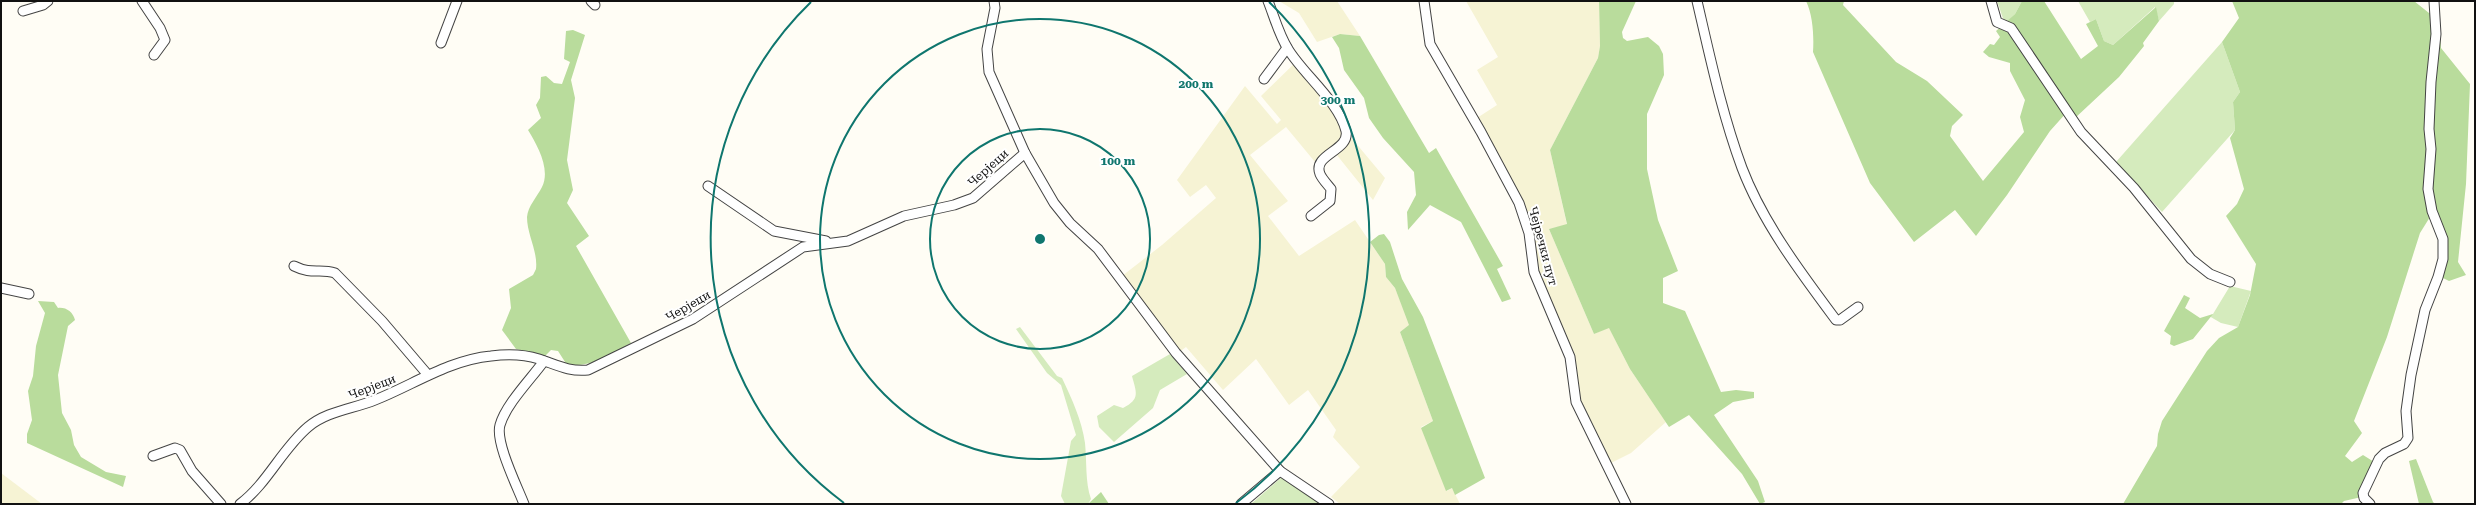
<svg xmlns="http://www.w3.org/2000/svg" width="2476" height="505" font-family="'Roboto Serif',serif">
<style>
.farmland{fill:#f6f3d4}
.green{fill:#d5ebbd}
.forest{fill:#b9dc9c}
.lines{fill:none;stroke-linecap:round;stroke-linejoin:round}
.minor-casing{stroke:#444;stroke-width:11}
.minor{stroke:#fff;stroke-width:9}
.ring{fill:none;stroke:#0f766e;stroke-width:2}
.labels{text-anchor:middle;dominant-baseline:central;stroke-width:4;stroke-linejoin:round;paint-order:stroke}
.street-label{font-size:12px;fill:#111;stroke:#fff}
.centre{fill:#0f766e;stroke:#fff;stroke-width:2}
.ring-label{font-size:12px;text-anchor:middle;font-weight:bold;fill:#0f766e;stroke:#fff;stroke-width:4;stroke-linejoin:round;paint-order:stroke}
</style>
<rect width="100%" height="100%" fill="#fffdf5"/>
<g class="farmland">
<polygon points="1279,1 1337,1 1360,36 1340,34 1317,42 1299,13"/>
<polygon points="1466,1 1599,1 1600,46 1598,58 1550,150 1567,225 1549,229 1594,334 1609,327 1630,369 1666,422 1631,453 1609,464 1577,400 1574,368 1541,286 1531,232 1477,118 1497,105 1477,70 1498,57"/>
<polygon points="1300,58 1349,135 1385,178 1373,200 1336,154 1320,168 1286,127 1250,155 1288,201 1268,216 1299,256 1355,220 1385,264 1386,277 1395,288 1410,325 1400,332 1433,421 1421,427 1447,491 1452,488 1460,504 1340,504 1331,497 1360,467 1333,437 1336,430 1308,390 1289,405 1256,359 1223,390 1186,347 1178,353 1122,276 1162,245 1216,198 1206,185 1190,197 1177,180 1245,86 1277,124 1281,120 1261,96"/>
<polygon points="1,473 42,504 1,504"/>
</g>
<g class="green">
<polygon points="1997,1 2022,1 2015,14 2005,24"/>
<polygon points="2078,1 2174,1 2174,4 2159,21 2155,7 2113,45 2104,41 2096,19 2090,22"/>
<polygon points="2222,42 2240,92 2233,102 2235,130 2162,212 2116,162"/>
<polygon points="2230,286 2251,291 2238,327 2221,323 2209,316 2213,314"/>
<path d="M 1020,327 L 1057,376 L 1062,378 C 1072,399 1082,421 1085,443 C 1087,462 1085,482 1091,499 L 1088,504 L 1065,504 L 1061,496 L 1071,441 L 1076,435 L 1061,385 L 1047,373 L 1016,329 Z"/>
<path d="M 1170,354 L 1187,374 L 1160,390 L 1153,408 L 1114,442 L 1099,427 L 1097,416 L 1114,405 L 1123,408 C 1141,399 1136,392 1132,376 Z"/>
<polygon points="1283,476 1323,504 1251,504"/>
</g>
<g class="forest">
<polygon points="1599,1 1636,1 1622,32 1623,38 1627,41 1648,37 1659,46 1663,54 1664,75 1647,114 1647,169 1658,220 1678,271 1663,278 1663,303 1685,311 1721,392 1736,390 1754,392 1754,398 1733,402 1714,415 1758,481 1765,502 1760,504 1742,474 1689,415 1669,427 1630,369 1609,328 1594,334 1549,229 1567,224 1550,150 1598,58 1600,46"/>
<path d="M 1806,1 L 1844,1 L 1843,5 L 1896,62 L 1927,81 L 1963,115 L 1952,126 L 1950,136 L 1983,181 L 2024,132 L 2020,117 L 2025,100 L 2010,71 L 2010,63 L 1989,57 L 1983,52 L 1990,44 L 1994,45 L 2000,37 L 1996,31 L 2015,14 L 2022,1 L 2044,1 L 2081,59 L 2098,46 L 2086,24 L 2096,19 L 2104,41 L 2113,45 L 2156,7 L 2159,21 L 2143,43 L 2144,46 L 2119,77 L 2074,119 L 2067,112 L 2050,131 L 2007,195 L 1976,236 L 1955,210 L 1914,242 L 1870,183 L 1813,52 C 1814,37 1813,15 1806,1 Z"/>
<polygon points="2232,1 2414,1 2429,13 2439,15 2441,48 2470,84 2466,184 2458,262 2466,275 2449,281 2441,277 2446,248 2430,217 2420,233 2387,337 2354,421 2362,433 2345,456 2352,462 2363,455 2379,465 2366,496 2344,501 2341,504 2123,504 2157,446 2158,434 2162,421 2207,351 2219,338 2238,327 2250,295 2256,264 2226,216 2237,204 2244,189 2230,138 2235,130 2233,102 2240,92 2222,42 2239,18"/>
<path d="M 573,30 L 585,35 L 571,80 L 575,98 L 567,160 L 573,190 L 567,203 L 589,236 L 576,246 L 631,343 C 609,355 594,367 567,365 L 558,351 L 551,350 L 545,356 L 516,349 L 502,330 L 511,308 L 509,289 L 533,275 L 536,269 C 538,251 527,235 527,217 C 528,206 537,197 542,187 C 551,169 537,145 528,130 L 541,118 L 536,105 L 540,98 L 541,77 L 546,76 L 554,83 L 562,84 L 570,62 L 564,59 L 566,31 Z"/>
<polygon points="1340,34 1360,36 1429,153 1436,148 1503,266 1497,269 1511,299 1502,302 1461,222 1430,205 1408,230 1407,212 1416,195 1414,172 1383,138 1369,118 1364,98 1344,70 1339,48 1332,37"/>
<polygon points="1384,234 1390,242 1402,279 1423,317 1485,478 1455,495 1452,488 1446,491 1421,428 1433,421 1400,332 1409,325 1395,288 1386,277 1385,264 1370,242 1379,235"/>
<polygon points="2184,295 2190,298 2185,308 2200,318 2213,314 2193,339 2174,346 2170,344 2171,336 2164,331"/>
<path d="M 38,301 L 54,302 L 58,308 C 66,307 73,312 75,320 L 68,326 L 58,375 L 62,413 L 71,430 L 74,445 L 81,457 L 106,472 L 126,476 L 123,487 L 27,443 L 27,434 L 32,420 L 28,391 L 33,376 L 36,346 L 45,313 Z"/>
<polygon points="2416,459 2433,502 2435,504 2419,504 2409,461"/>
<polygon points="1101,492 1109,504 1088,504"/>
</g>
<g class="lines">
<g class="minor-casing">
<g id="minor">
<polyline points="142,1 160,28 165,40 154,55"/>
<polyline points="591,1 595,5"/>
<polyline points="994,1 995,8 987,49 989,72 1025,153 1054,203 1070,223 1098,249 1176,353 1280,471 1329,504"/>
<path d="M 1268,1 C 1274,16 1279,35 1288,49 C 1303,74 1339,102 1346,131 C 1350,151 1312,154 1320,174 C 1322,179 1328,185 1331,189 L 1330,201 L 1311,216"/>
<polyline points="1424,1 1430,44 1481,132 1519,203 1529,233 1534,272 1570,357 1576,402 1626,504"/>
<path d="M 1697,1 C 1710,57 1722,114 1742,168 C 1763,223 1801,273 1836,320 L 1840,320 L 1858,307"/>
<polyline points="1991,1 1997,22 2011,28 2081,132 2134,188 2191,259 2210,274 2230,282"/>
<polyline points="23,11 43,5 48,1"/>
<polyline points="441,43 457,1"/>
<polyline points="1264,79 1287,48"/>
<polyline points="708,186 774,231 826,241"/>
<path d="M 294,266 C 312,275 320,268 335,273 L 382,321 L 428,375"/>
<polyline points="1,288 29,294"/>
<polyline points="153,456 175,448 180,450 192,471 221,504"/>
<path d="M 240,504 C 267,484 282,449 308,427 C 327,411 353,409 375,400 C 413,385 449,360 491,356 C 506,354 523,354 539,359 C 557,365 569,372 588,370 L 693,319 L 803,247 L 848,241 L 904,216 L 954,205 L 973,198 L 1025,153"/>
<path d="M 524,504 C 517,486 495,442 500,425 C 506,404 531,379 544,361"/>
<polyline points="1241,504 1280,471"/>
<polyline points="2370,504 2364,498 2363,493 2379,459 2385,453 2404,444 2408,438 2406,411 2411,375 2425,310 2438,277 2443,259 2443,239 2432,211 2428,189 2431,149 2429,129 2431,82 2436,34 2434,1"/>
</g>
</g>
<use href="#minor" class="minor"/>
</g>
<g class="ring">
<circle cx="1040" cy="239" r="110"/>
<circle cx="1040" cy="239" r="220"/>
<path d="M844 503A329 329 0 0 1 811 2M1269 2A329 329 0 0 1 1236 503"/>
</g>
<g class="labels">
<g class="street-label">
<text transform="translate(988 168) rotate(-42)">Черјеци</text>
<text transform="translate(1543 246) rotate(75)">Чејречки пут</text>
<text transform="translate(688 306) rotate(-30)">Черјеци</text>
<text transform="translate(372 387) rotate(-21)">Черјеци</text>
</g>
</g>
<circle cx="1040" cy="239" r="6" class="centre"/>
<g class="ring-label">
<text x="1196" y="88">200 m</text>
<text x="1338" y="104">300 m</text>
<text x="1118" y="165">100 m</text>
</g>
<rect width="2476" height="505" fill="none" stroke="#111111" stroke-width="4"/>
</svg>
